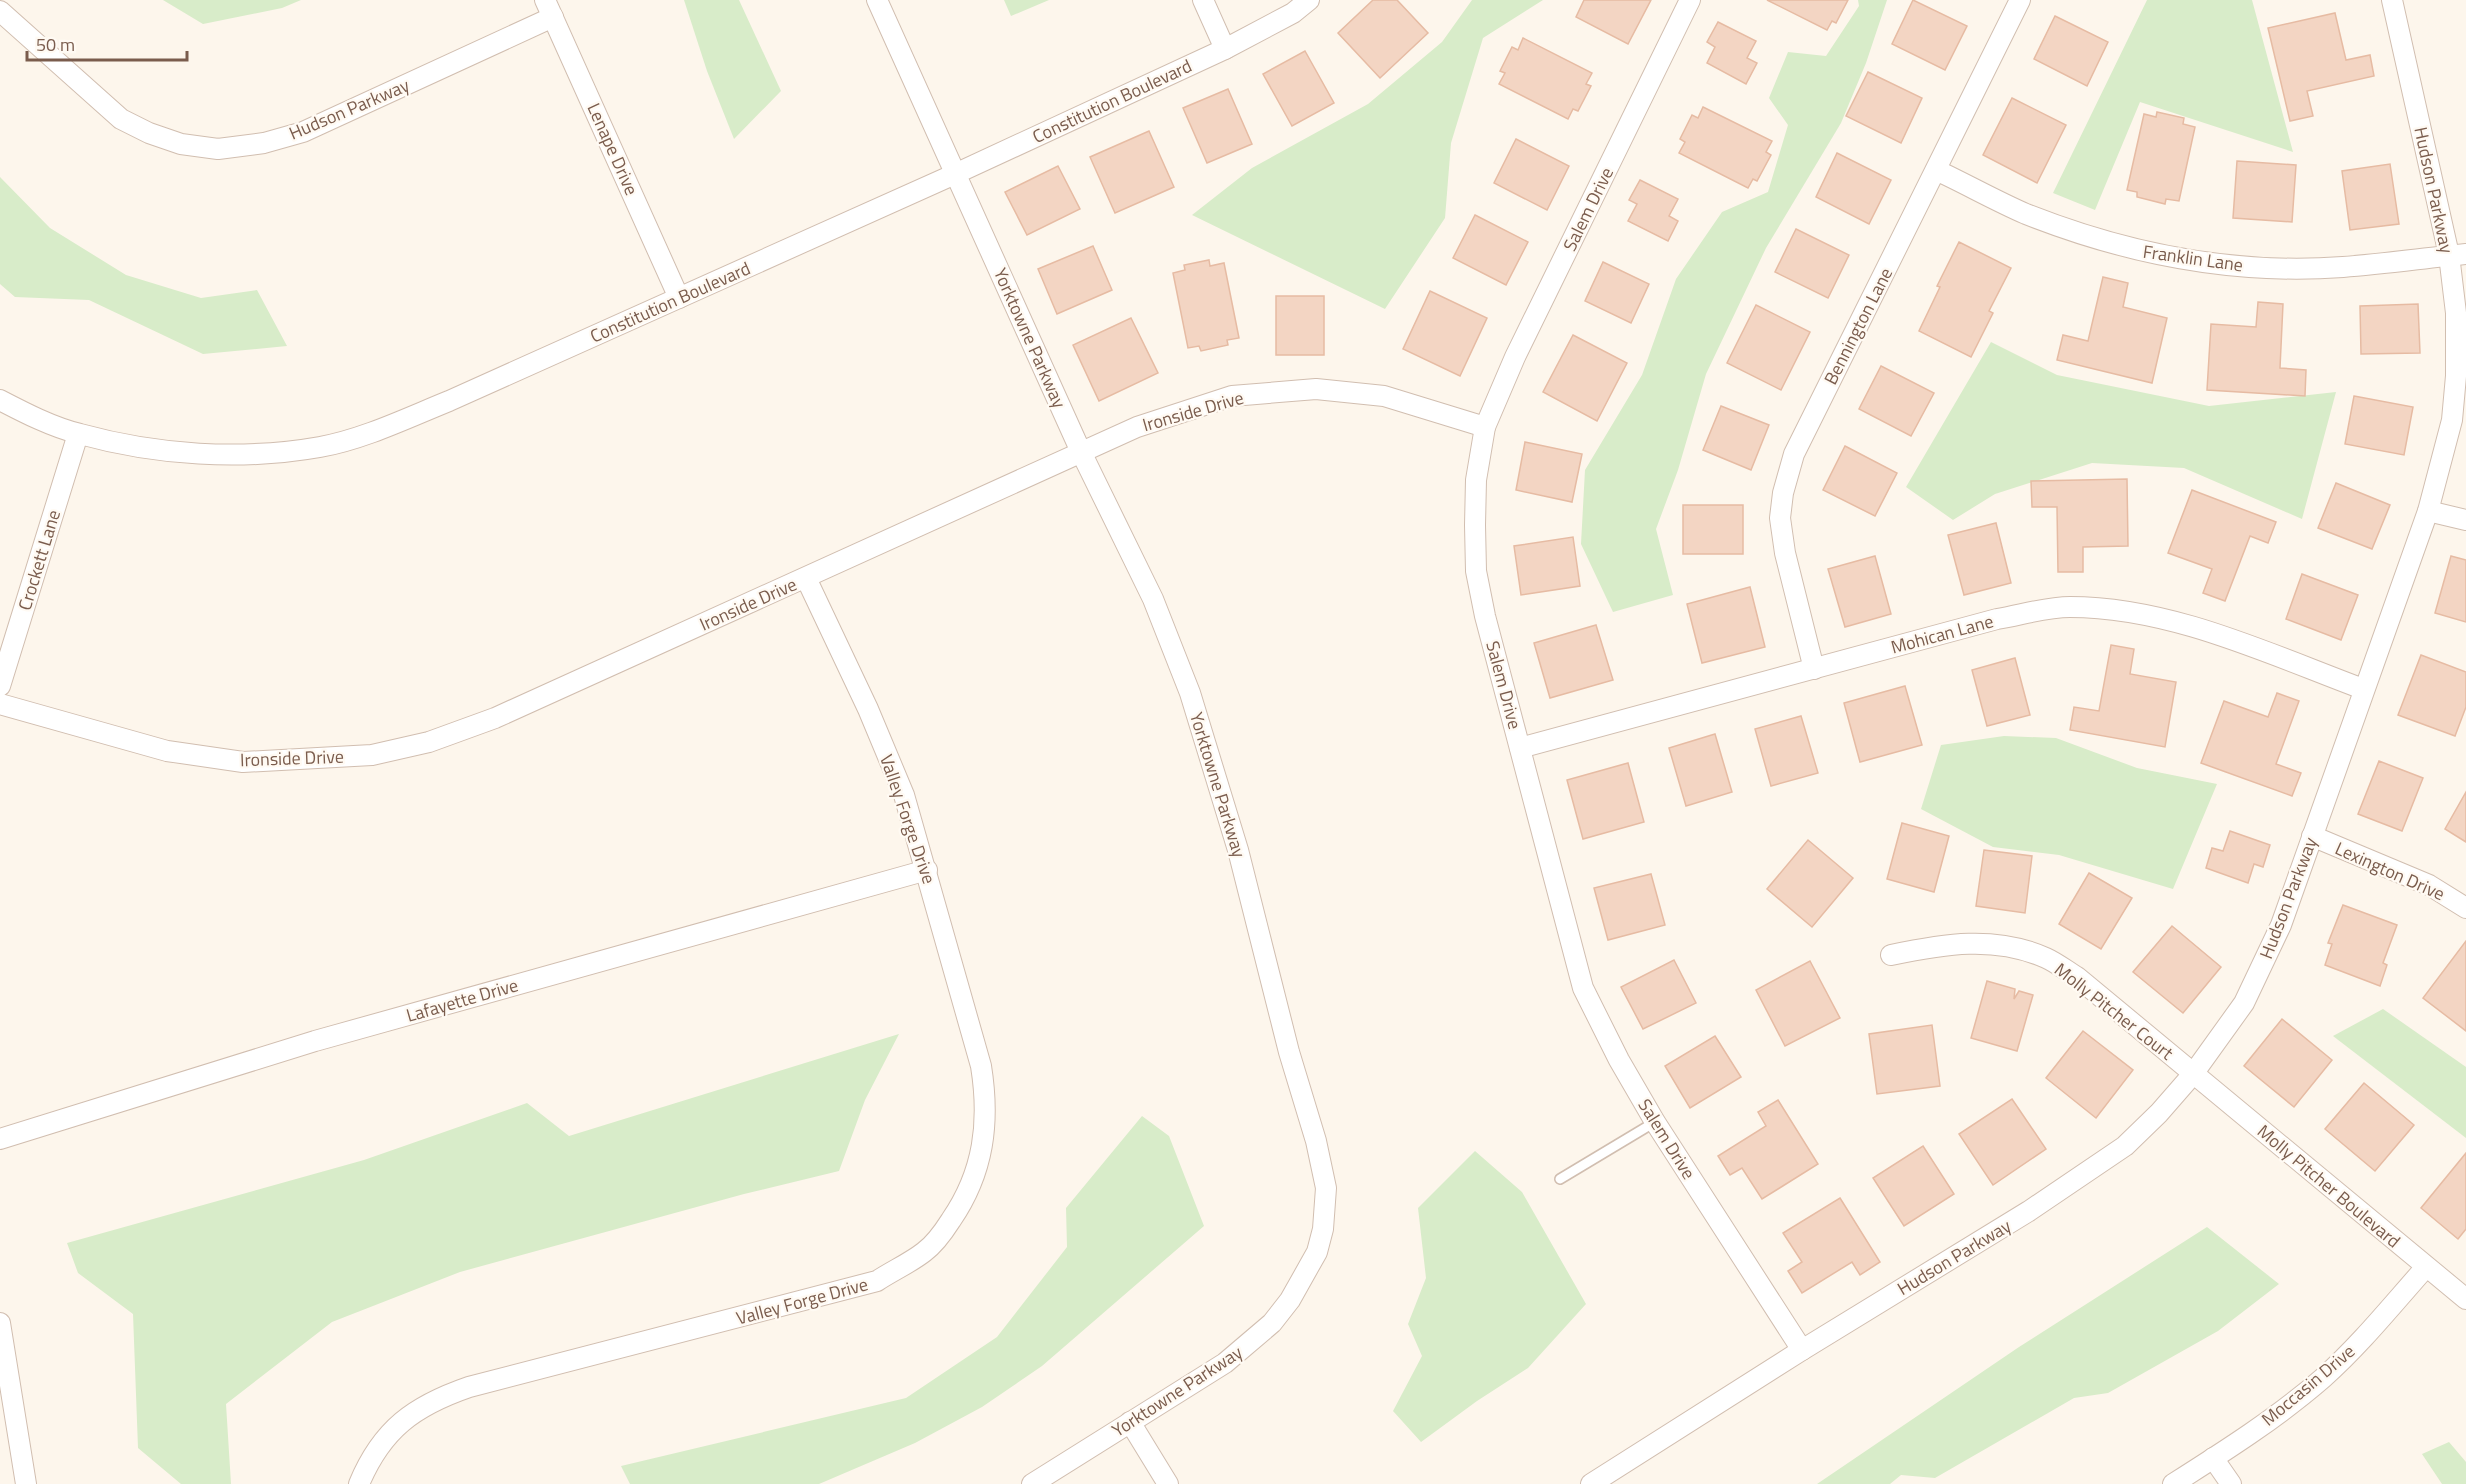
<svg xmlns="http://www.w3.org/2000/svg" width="2466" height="1484" font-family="'Titillium Web',sans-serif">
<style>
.green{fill:#d8ecc9}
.building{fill:#f3d5c3;stroke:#e6bba3;stroke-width:1.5}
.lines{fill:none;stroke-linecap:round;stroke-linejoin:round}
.lane-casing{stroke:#d1beb0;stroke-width:12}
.street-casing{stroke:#d1beb0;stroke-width:22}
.lane{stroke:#fff;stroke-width:9}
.street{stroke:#fff;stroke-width:20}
.labels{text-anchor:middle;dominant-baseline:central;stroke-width:4.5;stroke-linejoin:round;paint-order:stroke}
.street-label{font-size:18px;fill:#7a5c4d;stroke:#fffaf3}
</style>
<rect width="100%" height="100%" fill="#fdf6ec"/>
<g class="green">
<polygon points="163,0 301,0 282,8 203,24"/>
<polygon points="684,0 739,0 781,91 734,139 707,71"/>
<polygon points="1004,0 1049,0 1011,16"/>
<polygon points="1472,0 1543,0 1483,38 1451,143 1445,218 1385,309 1192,215 1252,168 1368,104 1442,42"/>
<polygon points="1858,0 1887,0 1866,63 1841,123 1766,248 1706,374 1678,470 1656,529 1673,595 1613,612 1581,544 1585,470 1642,375 1676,279 1722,212 1768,192 1788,125 1769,98 1788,52 1826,56 1859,6"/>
<polygon points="2147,0 2252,0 2293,152 2140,102 2095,210 2053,193"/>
<polygon points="0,177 50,228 126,275 201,298 257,290 287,346 203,354 89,300 15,297 0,284"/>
<polygon points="1991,342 2057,375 2209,406 2336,392 2302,519 2184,468 2092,463 1995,494 1953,520 1906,487"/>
<polygon points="2004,736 2056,738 2137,768 2217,784 2173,889 2059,855 1993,847 1921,809 1941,745"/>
<polygon points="2383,1009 2466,1067 2466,1138 2333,1036"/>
<polygon points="899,1034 865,1100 839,1171 744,1194 460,1272 332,1322 226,1404 231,1484 181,1484 138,1448 133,1314 78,1273 67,1243 364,1160 527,1103 569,1136"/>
<polygon points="1142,1116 1169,1136 1204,1226 1042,1366 982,1407 915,1443 819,1484 630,1484 621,1466 906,1398 997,1337 1067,1247 1066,1208"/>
<polygon points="1475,1151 1522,1192 1586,1304 1528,1368 1477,1401 1421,1442 1393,1411 1422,1356 1408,1324 1426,1278 1418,1208"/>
<polygon points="2207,1227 2279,1284 2218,1331 2108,1393 2074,1398 1935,1478 1901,1475 1890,1484 1817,1484 2019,1347"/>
<polygon points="2449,1442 2466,1462 2466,1484 2442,1484 2422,1454"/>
</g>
<g class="building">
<polygon points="1373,0 1397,0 1428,33 1380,78 1338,33"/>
<polygon points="1584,0 1651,0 1628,44 1576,17"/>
<polygon points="1767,0 1848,0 1836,23 1832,21 1827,30"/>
<polygon points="1913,0 1967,26 1945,70 1892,44"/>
<polygon points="2335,13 2346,60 2370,55 2374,76 2307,91 2313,116 2290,121 2268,28"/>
<polygon points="2055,16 2108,42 2087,86 2034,59"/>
<polygon points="1718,22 1756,41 1747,58 1757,63 1746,84 1707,63 1715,47 1707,42"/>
<polygon points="1523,38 1592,73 1586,84 1591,86 1578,111 1573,109 1568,119 1499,84 1505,73 1500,71 1512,47 1518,50"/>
<polygon points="1305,51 1334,103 1292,126 1263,74"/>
<polygon points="1868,72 1922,98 1901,143 1846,116"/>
<polygon points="1228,89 1252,144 1207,163 1183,108"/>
<polygon points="2012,98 2066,125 2037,183 1983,155"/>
<polygon points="1703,107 1772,141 1766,152 1771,155 1757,181 1753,179 1748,188 1679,153 1685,142 1680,139 1692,115 1698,118"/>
<polygon points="2157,112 2184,118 2183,124 2195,127 2179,201 2166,199 2165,204 2137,197 2137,192 2127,190 2144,114 2156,117"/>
<polygon points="1149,131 1174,187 1115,213 1090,157"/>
<polygon points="1516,139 1569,166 1547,210 1494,183"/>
<polygon points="1837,153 1891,180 1869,224 1816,197"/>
<polygon points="2237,161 2296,165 2292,222 2233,218"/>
<polygon points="2390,164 2399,224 2350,230 2342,171"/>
<polygon points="1058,166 1080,209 1027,235 1005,192"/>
<polygon points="1640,180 1678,199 1669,216 1678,221 1668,241 1628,221 1637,204 1629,200"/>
<polygon points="1475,215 1528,242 1506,285 1453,258"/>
<polygon points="1796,229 1849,255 1828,298 1775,272"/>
<polygon points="1959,242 2011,268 1989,311 1993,313 1971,357 1919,331 1940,287 1937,286"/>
<polygon points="1093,246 1112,290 1057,314 1038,269"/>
<polygon points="1209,260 1210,266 1224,263 1239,338 1227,340 1228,345 1201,351 1199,346 1188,348 1173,273 1185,270 1184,265"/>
<polygon points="1603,262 1649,284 1631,323 1585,301"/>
<polygon points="2103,277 2128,283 2123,307 2167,318 2152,383 2057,360 2063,335 2088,341"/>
<polygon points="1430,291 1487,318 1460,376 1403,349"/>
<rect x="1276" y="296" width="48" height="59"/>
<polygon points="2258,302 2283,304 2280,368 2306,370 2305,396 2207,390 2211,324 2256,327"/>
<polygon points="2418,304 2420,353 2361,354 2360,306"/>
<polygon points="1756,305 1810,332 1781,390 1727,363"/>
<polygon points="1131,318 1158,373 1099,401 1073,345"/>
<polygon points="1573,335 1627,363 1597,421 1543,392"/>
<polygon points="1881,366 1934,393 1911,436 1859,409"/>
<polygon points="2354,396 2413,407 2404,455 2345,444"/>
<polygon points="1721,406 1769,425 1751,470 1703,450"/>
<polygon points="1525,442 1582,454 1572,502 1516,490"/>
<polygon points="1845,446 1897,473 1875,516 1823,490"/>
<polygon points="2127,479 2128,546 2083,547 2083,572 2058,572 2057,507 2032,507 2031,481"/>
<polygon points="2336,483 2390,505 2372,549 2318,528"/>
<polygon points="2192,490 2276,522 2268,543 2250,536 2225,601 2203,593 2212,569 2168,553"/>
<rect x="1683" y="505" width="60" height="49"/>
<polygon points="1996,523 2011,583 1964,595 1948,535"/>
<polygon points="1573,537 1580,586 1521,595 1514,546"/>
<polygon points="1875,556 1891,614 1845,627 1828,569"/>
<polygon points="2451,556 2466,560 2466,622 2435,613"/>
<polygon points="2302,574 2358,595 2341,640 2286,619"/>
<polygon points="1750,587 1765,647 1702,663 1687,604"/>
<polygon points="1596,625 1613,680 1550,698 1534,643"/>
<polygon points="2111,645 2134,649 2130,674 2176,682 2165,747 2070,730 2074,707 2099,711"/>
<polygon points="2421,655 2466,672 2466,707 2455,736 2398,715"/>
<polygon points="2015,658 2030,715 1987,726 1972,670"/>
<polygon points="1905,686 1922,745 1860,762 1844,703"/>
<polygon points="2277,693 2299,701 2276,764 2301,773 2292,796 2201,763 2224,701 2268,717"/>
<polygon points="1801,716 1818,773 1771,786 1755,729"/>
<polygon points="1715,734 1732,792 1686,806 1669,748"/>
<polygon points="2379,761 2423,778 2402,831 2358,814"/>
<polygon points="1628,763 1644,822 1583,839 1567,780"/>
<polygon points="2466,792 2466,842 2445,829"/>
<polygon points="1902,823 1949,836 1934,892 1887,879"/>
<polygon points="2230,831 2270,845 2263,867 2254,864 2248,883 2206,868 2212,848 2223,851"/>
<polygon points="1808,840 1853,878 1812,927 1767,889"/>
<polygon points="1984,850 2032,856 2025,913 1976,906"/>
<polygon points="2089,873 2132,898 2101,949 2059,924"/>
<polygon points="1651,874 1665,925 1608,940 1594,888"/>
<polygon points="2343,905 2397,925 2383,963 2387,965 2380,986 2325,965 2332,944 2328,943"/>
<polygon points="2172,926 2221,967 2183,1013 2133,972"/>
<polygon points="2466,941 2466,1031 2423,998"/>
<polygon points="1674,960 1696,1003 1643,1029 1621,987"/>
<polygon points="1810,961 1840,1018 1785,1046 1756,990"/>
<polygon points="1987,981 2015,989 2014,999 2019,991 2033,995 2017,1051 1971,1038"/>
<polygon points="2282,1019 2332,1060 2294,1107 2244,1066"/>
<polygon points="1932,1025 1940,1086 1877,1094 1869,1034"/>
<polygon points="2083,1031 2133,1070 2096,1118 2046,1078"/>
<polygon points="1715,1036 1741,1077 1690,1108 1665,1066"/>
<polygon points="2364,1083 2414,1125 2375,1171 2325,1129"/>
<polygon points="2012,1099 2046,1149 1993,1185 1959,1134"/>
<polygon points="1778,1100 1818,1164 1762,1199 1742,1168 1730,1175 1718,1156 1766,1126 1758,1112"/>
<polygon points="1923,1146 1954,1194 1904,1226 1873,1178"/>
<polygon points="2466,1153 2466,1229 2458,1239 2421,1208"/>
<polygon points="1840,1198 1880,1262 1860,1275 1852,1262 1802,1293 1788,1271 1802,1262 1783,1233"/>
</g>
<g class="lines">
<g class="lane-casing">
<polyline id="lane" points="1560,1179 1655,1122"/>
</g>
<g class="street-casing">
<g id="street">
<polyline points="545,0 679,298"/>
<polyline points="877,0 1081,452 1153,599 1190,693 1238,850 1289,1052 1316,1141 1326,1188 1323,1229 1317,1252 1290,1300 1272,1323 1225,1363 1032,1484"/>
<polyline points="1203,0 1225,49"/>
<polyline points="1690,0 1515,357 1485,427 1476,480 1475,525 1476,571 1485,616 1583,988 1619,1060 1655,1122 1802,1350"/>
<polyline points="0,11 121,119 149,133 181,144 218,149 264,143 303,132 553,17"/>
<path d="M 1936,170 C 1966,184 1996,201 2026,214 C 2127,254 2234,275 2343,267 C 2384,264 2425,258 2466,254"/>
<path d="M 0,400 C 25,413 52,427 80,434 C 156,455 241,461 320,447 C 364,439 407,418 449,401 L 955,174 L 1225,49 L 1293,13 L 1309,0"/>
<polyline points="2428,511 2466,520"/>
<polyline points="1814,669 1785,553 1780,518 1783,493 1794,454 2020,0"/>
<polyline points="0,686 78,434"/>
<polyline points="0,704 167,751 243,762 372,755 429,742 495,718 1137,427 1232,396 1316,389 1384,396 1485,427"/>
<path d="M 1520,748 L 1997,619 C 2021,615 2046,607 2070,607 C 2171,607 2269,654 2363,689"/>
<polyline points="2312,836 2429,885 2466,908"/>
<path d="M 1891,955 C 1943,944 1995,935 2046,958 C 2057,963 2067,971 2077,977 L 2466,1299"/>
<polyline points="0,1139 315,1041 927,870"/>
<polyline points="0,1323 26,1484"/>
<polyline points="1130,1422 1168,1484"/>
<polyline points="2213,1458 2231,1484"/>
<path d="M 359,1484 C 382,1429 414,1406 469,1387 L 877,1281 C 892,1271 910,1263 924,1252 C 935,1244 944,1231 951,1220 C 984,1172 990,1122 981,1066 L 904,795 L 868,709 L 806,578"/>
<polyline points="1591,1484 1802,1350 2029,1211 2125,1146 2159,1113 2193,1074 2244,1003 2281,925 2428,511 2452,420 2456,376 2456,313 2449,255 2392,0"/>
<path d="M 2173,1484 C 2225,1451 2277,1418 2323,1378 C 2361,1344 2393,1304 2426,1267"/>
</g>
</g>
<use href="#lane" class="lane"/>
<use href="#street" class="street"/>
</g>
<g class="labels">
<g class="street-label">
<text transform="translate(1112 101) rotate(-25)">Constitution Boulevard</text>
<text transform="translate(349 109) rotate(-23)">Hudson Parkway</text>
<text transform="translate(613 149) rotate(66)">Lenape Drive</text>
<text transform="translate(2434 190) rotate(78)">Hudson Parkway</text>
<text transform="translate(1588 209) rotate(-64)">Salem Drive</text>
<text transform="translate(2193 258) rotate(8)">Franklin Lane</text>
<text transform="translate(670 302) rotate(-24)">Constitution Boulevard</text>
<text transform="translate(1858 326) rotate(-63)">Bennington Lane</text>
<text transform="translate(1030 338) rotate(66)">Yorktowne Parkway</text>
<text transform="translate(1193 411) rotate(-16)">Ironside Drive</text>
<text transform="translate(39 560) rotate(-73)">Crockett Lane</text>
<text transform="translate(748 604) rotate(-24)">Ironside Drive</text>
<text transform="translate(1942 634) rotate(-15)">Mohican Lane</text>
<text transform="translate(1504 685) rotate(75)">Salem Drive</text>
<text transform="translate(292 758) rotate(-2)">Ironside Drive</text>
<text transform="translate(1218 785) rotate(73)">Yorktowne Parkway</text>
<text transform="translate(908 819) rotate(71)">Valley Forge Drive</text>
<text transform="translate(2390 871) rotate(24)">Lexington Drive</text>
<text transform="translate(2288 898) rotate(-69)">Hudson Parkway</text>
<text transform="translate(462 1000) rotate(-16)">Lafayette Drive</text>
<text transform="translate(2114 1011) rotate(38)">Molly Pitcher Court</text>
<text transform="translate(1667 1139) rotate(58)">Salem Drive</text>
<text transform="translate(2329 1186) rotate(40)">Molly Pitcher Boulevard</text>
<text transform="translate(1954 1257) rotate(-31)">Hudson Parkway</text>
<text transform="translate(802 1301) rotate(-15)">Valley Forge Drive</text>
<text transform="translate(2308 1385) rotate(-40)">Moccasin Drive</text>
<text transform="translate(1177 1391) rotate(-33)">Yorktowne Parkway</text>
</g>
</g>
<path d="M27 51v9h160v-9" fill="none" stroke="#7a5c4d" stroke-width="3"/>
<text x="36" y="51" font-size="18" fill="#7a5c4d" stroke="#fffaf3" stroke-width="4.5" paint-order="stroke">50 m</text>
</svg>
